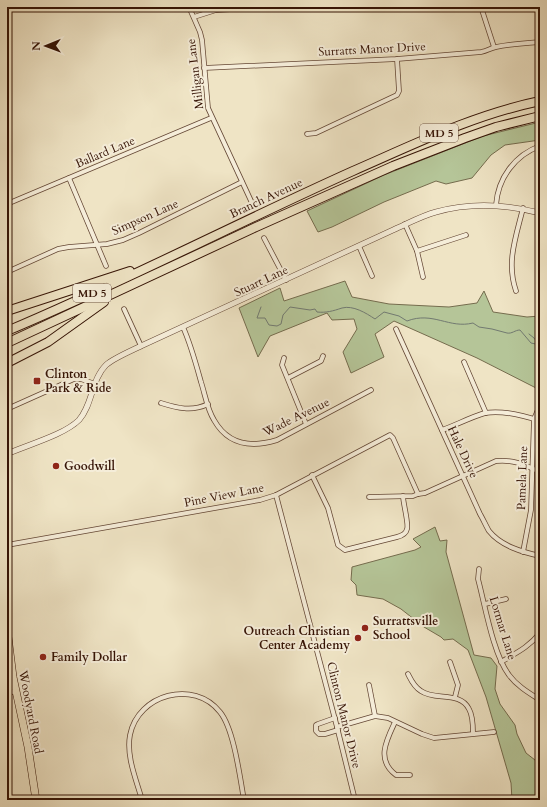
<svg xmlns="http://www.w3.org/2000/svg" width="547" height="807" font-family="Cardo,serif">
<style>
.green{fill:#b5c598;stroke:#756c4e}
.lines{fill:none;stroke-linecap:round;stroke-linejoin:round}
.stream{stroke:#727a71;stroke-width:1}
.minor-casing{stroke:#644735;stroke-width:5.5}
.tertiary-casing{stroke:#644735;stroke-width:6}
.primary-casing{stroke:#351305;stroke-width:8}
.motorway-casing{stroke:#351305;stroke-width:10}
.minor{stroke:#f5edd9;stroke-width:4}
.tertiary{stroke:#f5edd9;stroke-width:5}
.primary{stroke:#efe4c5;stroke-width:7}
.motorway{stroke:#efe4c5;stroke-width:8}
.poi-dot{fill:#8f2418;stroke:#f5edd9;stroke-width:1.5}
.labels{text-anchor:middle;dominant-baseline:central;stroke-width:4;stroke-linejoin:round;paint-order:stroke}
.shield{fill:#f5edd9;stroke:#6f5445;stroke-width:1}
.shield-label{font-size:11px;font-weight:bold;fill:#351305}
.street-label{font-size:12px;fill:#351305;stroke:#f5edd9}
.poi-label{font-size:12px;font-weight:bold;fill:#351305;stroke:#f5edd9;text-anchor:start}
</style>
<rect width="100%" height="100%" fill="#efe4c5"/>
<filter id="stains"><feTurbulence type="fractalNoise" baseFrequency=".005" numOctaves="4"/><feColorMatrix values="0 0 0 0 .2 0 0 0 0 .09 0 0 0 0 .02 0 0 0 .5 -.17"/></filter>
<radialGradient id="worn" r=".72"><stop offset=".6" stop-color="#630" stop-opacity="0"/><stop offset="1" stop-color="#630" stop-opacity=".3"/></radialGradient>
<g class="green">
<polygon points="540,122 540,140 505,145 491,155 472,178 446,184 436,181 384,202 332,227 318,232 307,211 384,175 483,136"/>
<polygon points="345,281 352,297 389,304 449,307 477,303 484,291 493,312 527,317 540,316 540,390 477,358 394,321 375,334 384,357 351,373 343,352 357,329 354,319 332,320 327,313 270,336 258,357 239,308 280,288 284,301"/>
<polygon points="435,527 440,541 447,540 446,552 474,655 491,658 497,666 495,689 500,704 515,725 517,734 526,753 535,760 540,766 540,800 512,800 511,783 486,697 468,650 453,639 444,640 441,637 424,627 401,609 383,599 357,595 356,585 351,580 352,567 415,550 421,547 413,539"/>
</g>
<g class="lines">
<g class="stream">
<path d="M 261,307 L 257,318 L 265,318 L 269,325 L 277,326 L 281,324 L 283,315 L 290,307 L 310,310 L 315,309 L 317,312 C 326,313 333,311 342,308 C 353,305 366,313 375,319 L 384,312 L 399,316 L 407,321 C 433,311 449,329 473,323 L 479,327 L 492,329 L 507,333 C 512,334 515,330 520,330 L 531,343 L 540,345"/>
<polyline points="529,334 534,338 539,345"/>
</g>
<g class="minor-casing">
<g id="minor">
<polyline points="189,7 200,32 202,40 208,108 252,203"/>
<polyline points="481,7 494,47"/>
<polyline points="194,17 216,10 267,7"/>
<path d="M 204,68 L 397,59 L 481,52 C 487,51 491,48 496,47 C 510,44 525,43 540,42"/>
<polyline points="307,134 316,133 397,95 399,91 397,59"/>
<polyline points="69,178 106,266"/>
<polyline points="7,204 211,118"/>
<path d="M 496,205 C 498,178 515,155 540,146"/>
<polyline points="405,224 417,251 423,277"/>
<polyline points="264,238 286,280"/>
<polyline points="359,246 372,276"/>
<polyline points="417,251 466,235"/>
<polyline points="7,272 58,249 69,247 107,244 123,240 139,233 242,182"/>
<path d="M 516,291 C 506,262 516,237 523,208"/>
<polyline points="124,309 141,346"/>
<path d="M 183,327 C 191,345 196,364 201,382 C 205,394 207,409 214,420 C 228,445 251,448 277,440 L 371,390"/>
<path d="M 396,329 L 480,514 C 483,519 486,526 489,531 C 501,546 522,552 540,556"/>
<polyline points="284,358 282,365 306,424"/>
<polyline points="464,362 486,413"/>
<polyline points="288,378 321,361 323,356"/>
<path d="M 161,403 C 177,408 192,412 208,404"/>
<polyline points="7,409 74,379 81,379 95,384"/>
<path d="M 442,430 C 456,425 471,417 485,413 C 502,410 525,416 540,421"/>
<path d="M 312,475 L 328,508 L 338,545 L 345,550 L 397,537 C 401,536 406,534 407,529 C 409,524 403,503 403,496"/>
<polyline points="276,495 337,727 355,800"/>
<path d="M 369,497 L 413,496 L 418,494 L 425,493 L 496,461 C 513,459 525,465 540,472"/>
<polyline points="7,545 260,500 276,495 390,435 393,438 418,494"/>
<polyline points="523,552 531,510 534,419 540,405"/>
<path d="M 479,569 L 478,579 C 485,605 493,654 509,675 C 517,686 529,693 540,700"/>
<polyline points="485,604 506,599"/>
<polyline points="450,662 458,685 455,697"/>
<path d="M 501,662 C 516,653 529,647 540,633"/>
<path d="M 408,674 C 411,680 414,687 421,691 C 435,701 460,691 469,709 C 473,716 473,725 473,733"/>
<polyline points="369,685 375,716"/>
<polyline points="7,693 16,691"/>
<polyline points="335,718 318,724 316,725 316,731 319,734 325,734 338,730"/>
<path d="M 395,722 C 386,741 376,760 396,775 L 410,775"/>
<polyline points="337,727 375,716 388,718 422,734 434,738 494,732"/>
<path d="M 142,800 C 136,779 126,756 130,735 C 138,694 194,679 220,712 C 234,729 240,778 244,800"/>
</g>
</g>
<g class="tertiary-casing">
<path id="tertiary" d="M 7,454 C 27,445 64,435 79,420 C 93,404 91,380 106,365 C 114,358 131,351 141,346 L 393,230 C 407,224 421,216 436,212 C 471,202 505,204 540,213"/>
</g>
<g class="primary-casing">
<polyline id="primary" points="7,629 13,677 28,747 36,800"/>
</g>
<g class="motorway-casing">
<g id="motorway">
<polyline points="7,311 130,271"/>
<path d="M 7,331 C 124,282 237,223 353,171 C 415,144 473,115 540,101"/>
<polyline points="7,343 256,227 393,166 465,138 496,127 540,116"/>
<polyline points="7,363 48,342 104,302"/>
</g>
</g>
<use href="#minor" class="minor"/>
<use href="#tertiary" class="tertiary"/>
<use href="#primary" class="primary"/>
<use href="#motorway" class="motorway"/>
</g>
<g class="poi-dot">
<rect x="33" y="377" width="8" height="8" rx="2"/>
<circle cx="56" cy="466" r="4"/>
<circle cx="365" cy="628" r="4"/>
<circle cx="358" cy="638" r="4"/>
<circle cx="43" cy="657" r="4"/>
</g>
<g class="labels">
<g class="shield">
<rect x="420" y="124" width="38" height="18" rx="3"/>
<rect x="73" y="284" width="38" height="18" rx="3"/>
</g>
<g class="shield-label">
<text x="439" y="133">MD 5</text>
<text x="92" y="293">MD 5</text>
</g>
<g class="street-label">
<text transform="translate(372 49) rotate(-3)">Surratts Manor Drive</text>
<text transform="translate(195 74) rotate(-97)">Milligan Lane</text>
<text transform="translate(105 152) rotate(-23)">Ballard Lane</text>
<text transform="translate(266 198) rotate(-25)">Branch Avenue</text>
<text transform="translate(145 217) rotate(-24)">Simpson Lane</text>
<text transform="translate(261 281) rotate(-25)">Stuart Lane</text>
<text transform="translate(296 417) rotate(-26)">Wade Avenue</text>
<text transform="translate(463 452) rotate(65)">Hale Drive</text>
<text transform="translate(522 478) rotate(-88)">Pamela Lane</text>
<text transform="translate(224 495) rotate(-11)">Pine View Lane</text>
<text transform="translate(503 628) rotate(73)">Lormar Lane</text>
<text transform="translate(31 712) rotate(79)">Woodyard Road</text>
<text transform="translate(344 715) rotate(76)">Clinton Manor Drive</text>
</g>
<g class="poi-label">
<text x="45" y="374">Clinton<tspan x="45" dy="14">Park &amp; Ride</tspan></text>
<text x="64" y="466">Goodwill</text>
<text x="373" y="621">Surrattsville<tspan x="373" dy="14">School</tspan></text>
<text x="350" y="631" text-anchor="end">Outreach Christian<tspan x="350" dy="14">Center Academy</tspan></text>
<text x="51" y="657">Family Dollar</text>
</g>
</g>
<rect width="547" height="807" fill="none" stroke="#efe4c5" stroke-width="24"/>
<rect x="8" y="8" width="531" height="791" fill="none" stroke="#351305" stroke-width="2"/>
<rect x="12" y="12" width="523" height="783" fill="none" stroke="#351305"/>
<g transform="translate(46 46) rotate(269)" stroke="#f5edd9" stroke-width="3" paint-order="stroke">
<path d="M0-3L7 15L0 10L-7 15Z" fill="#351305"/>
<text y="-6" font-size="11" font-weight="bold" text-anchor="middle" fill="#351305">N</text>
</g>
<rect width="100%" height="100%" filter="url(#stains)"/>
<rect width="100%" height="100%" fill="url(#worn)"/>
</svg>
